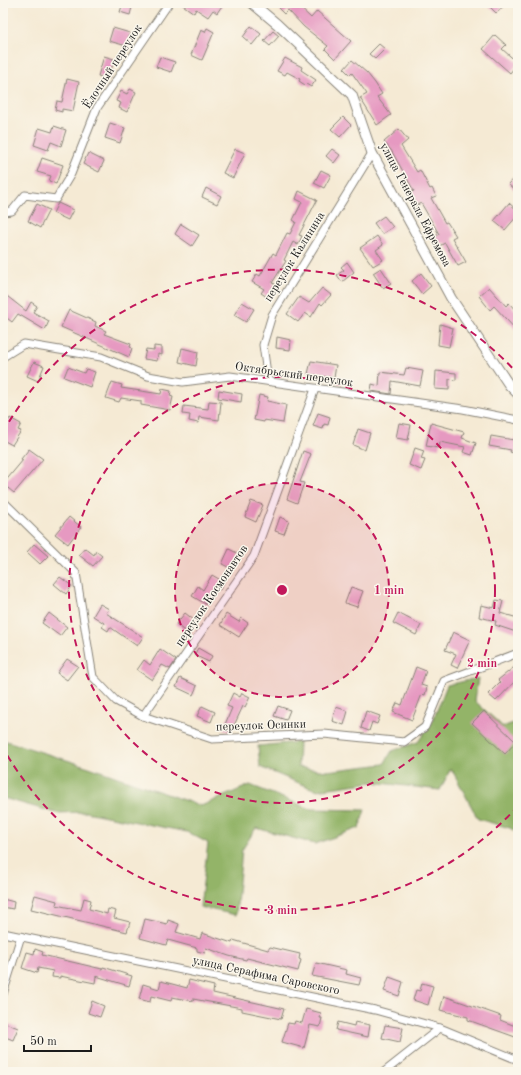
<svg xmlns="http://www.w3.org/2000/svg" width="521" height="1075" font-family="'Old Standard TT',serif">
<style>
.forest{fill:#93b468;stroke:#586842}
.building{fill:#e699c1}
.lines{fill:none;stroke-linecap:round;stroke-linejoin:round}
.minor-casing{stroke:#888378;stroke-width:9}
.tertiary-casing{stroke:#888378;stroke-width:11}
.minor{stroke:#fff;stroke-width:7}
.tertiary{stroke:#fff;stroke-width:9}
.ring{fill:none;stroke:#c2185b;stroke-width:2;stroke-dasharray:7 5}
.labels{text-anchor:middle;dominant-baseline:central;stroke-width:3;stroke-linejoin:round;paint-order:stroke}
.street-label{font-size:12px;fill:#1c1c1c;stroke:#fbf7ec}
.centre{fill:#c2185b;stroke:#fbf7ec;stroke-width:2}
.ring-label{font-size:12px;text-anchor:middle;font-weight:bold;fill:#c2185b;stroke:#fbf7ec;stroke-width:3;stroke-linejoin:round;paint-order:stroke}
</style>
<rect width="100%" height="100%" fill="#fbf7ec"/>
<filter id="ink" filterUnits="userSpaceOnUse"><feTurbulence type="fractalNoise" baseFrequency=".025" numOctaves="2"/><feDisplacementMap in="SourceGraphic" scale="8" xChannelSelector="R" yChannelSelector="G"/><feConvolveMatrix kernelMatrix="1 2 1 2 8 2 1 2 1" color-interpolation-filters="sRGB"/></filter>
<filter id="wash" filterUnits="userSpaceOnUse"><feTurbulence type="fractalNoise" baseFrequency=".012" numOctaves="4" result="noise"/><feDisplacementMap in="SourceGraphic" scale="16" xChannelSelector="R" yChannelSelector="G"/><feGaussianBlur stdDeviation="0.9" result="paint"/><feColorMatrix in="noise" values="0 0 0 0 0 0 0 0 0 0 0 0 0 0 0 0 0 1.4 0 .05"/><feComposite in="paint" operator="in"/></filter>
<g filter="url(#wash)">
<rect width="100%" height="100%" fill="#f5ead4"/>
<g class="forest">
<polygon points="478,678 475,701 503,727 518,721 518,834 510,828 478,819 451,768 440,790 372,782 316,790 260,767 258,746 299,742 298,767 327,771 384,764 392,751 418,742 433,720 447,685"/>
<polygon points="3,740 89,767 201,806 250,785 311,809 365,810 359,828 315,844 256,828 242,850 236,915 200,907 208,843 187,832 86,812 56,813 3,798"/>
</g>
<g id="blocks">
<g class="building">
<polygon points="123,3 133,3 130,15 120,12"/>
<polygon points="180,3 224,3 217,13 213,10 208,17 196,9 194,13"/>
<polygon points="281,3 295,3 311,18 317,11 351,41 335,59 325,49 328,46 304,27 288,10 284,14 279,9 283,5"/>
<polygon points="486,3 507,3 496,13"/>
<polygon points="251,26 261,34 252,45 243,37"/>
<polygon points="113,28 130,33 127,46 109,41"/>
<polygon points="207,28 214,32 202,60 191,55 201,30 205,32"/>
<polygon points="273,31 279,36 270,46 264,41"/>
<polygon points="495,35 506,45 502,49 518,63 510,73 483,49"/>
<polygon points="379,44 385,49 375,59 369,54"/>
<polygon points="104,56 114,59 109,79 98,76"/>
<polygon points="160,57 175,62 171,72 156,67"/>
<polygon points="285,58 302,67 301,70 316,80 311,87 306,84 305,85 299,81 300,79 287,72 285,75 277,71"/>
<polygon points="352,60 367,73 375,83 382,94 377,97 391,115 377,125 360,98 367,94 352,73 350,75 344,69"/>
<polygon points="67,79 79,82 73,111 62,109 62,112 55,110 57,101 62,102"/>
<polygon points="130,89 136,92 127,112 119,108 121,103 116,101 121,91 127,94"/>
<polygon points="343,117 351,125 340,137 331,129"/>
<polygon points="110,123 125,128 120,143 105,138"/>
<polygon points="54,126 66,130 61,146 51,142 48,150 34,145 39,128 52,132"/>
<polygon points="399,129 408,140 401,146 417,172 420,170 430,189 432,188 436,196 431,198 445,223 447,222 456,236 452,238 466,262 458,266 445,243 437,247 432,238 439,234 421,203 415,206 408,193 414,191 391,150 384,142"/>
<polygon points="235,149 245,153 233,178 223,173"/>
<polygon points="332,149 340,155 334,163 326,156"/>
<polygon points="88,153 104,161 99,172 83,164"/>
<polygon points="42,158 63,165 56,184 49,181 51,176 37,172"/>
<polygon points="321,170 331,175 324,188 314,183"/>
<polygon points="518,173 518,193 508,184"/>
<polygon points="206,188 221,196 217,204 202,197"/>
<polygon points="299,191 317,200 299,235 302,236 298,245 293,242 284,260 286,261 272,283 275,284 267,297 261,293 264,289 252,282 257,274 260,276 273,253 276,255 287,233 290,234 296,222 293,220 302,202 296,199"/>
<polygon points="58,203 73,210 68,220 53,213"/>
<polygon points="509,203 518,211 518,215 505,230 494,221"/>
<polygon points="37,204 49,210 40,228 28,221"/>
<polygon points="384,216 393,227 382,234 374,223"/>
<polygon points="181,224 199,235 192,246 175,234"/>
<polygon points="377,236 383,245 376,250 383,260 373,266 360,248"/>
<polygon points="347,262 354,272 342,282 337,275 344,270 341,267"/>
<polygon points="381,268 391,283 383,288 373,273"/>
<polygon points="421,273 431,286 422,294 412,281"/>
<polygon points="489,287 506,306 509,303 518,313 518,332 494,306 490,310 479,296"/>
<polygon points="322,288 331,295 322,305 320,303 311,317 305,313 298,322 287,314 299,297 309,303"/>
<polygon points="3,293 26,311 31,302 37,306 33,312 49,321 45,330 18,314 12,322 3,315"/>
<polygon points="242,302 254,309 246,322 234,315"/>
<polygon points="69,310 96,322 95,326 106,331 104,334 131,344 130,347 132,348 129,357 61,327"/>
<polygon points="440,324 453,328 449,347 438,345"/>
<polygon points="277,337 291,340 290,350 276,348"/>
<polygon points="154,346 162,347 162,355 158,354 157,361 144,359 146,349 154,350"/>
<polygon points="182,348 198,352 196,366 179,362"/>
<polygon points="311,361 336,365 334,378 308,374"/>
<polygon points="34,362 44,366 38,381 27,376"/>
<polygon points="68,367 84,373 86,369 95,372 90,387 64,377"/>
<polygon points="406,368 423,371 420,386 392,381 391,394 371,391 372,384 379,386 380,372 404,375"/>
<polygon points="436,371 456,373 456,380 449,379 449,390 435,389"/>
<polygon points="112,382 122,385 121,388 161,394 162,389 171,391 170,396 173,397 170,410 141,405 141,401 121,398 119,402 106,398"/>
<polygon points="219,390 242,394 241,402 218,398"/>
<polygon points="259,395 268,397 267,401 286,405 283,423 264,420 264,422 254,420"/>
<polygon points="209,401 221,402 219,420 199,417 198,423 189,421 190,415 183,414 184,406 208,409"/>
<polygon points="318,413 330,417 328,425 324,424 323,429 313,426"/>
<polygon points="10,418 21,424 18,430 21,431 12,445 3,440 3,422 6,424"/>
<polygon points="399,423 411,425 408,440 396,438"/>
<polygon points="431,423 464,432 462,438 476,443 472,455 463,452 465,447 440,442 439,448 426,446"/>
<polygon points="358,429 370,433 365,450 353,445"/>
<polygon points="516,433 518,433 518,454 510,452 511,450 489,446 491,436 514,440"/>
<polygon points="415,448 424,451 421,459 425,460 421,470 409,465"/>
<polygon points="29,449 43,459 14,493 3,484 23,460 21,459"/>
<polygon points="303,451 311,454 300,482 304,483 297,503 287,499"/>
<polygon points="251,501 263,505 256,522 245,517"/>
<polygon points="69,517 81,527 68,544 55,534"/>
<polygon points="280,517 289,521 284,534 275,531"/>
<polygon points="34,544 48,556 40,564 27,552"/>
<polygon points="85,548 94,555 96,551 102,556 93,566 79,555"/>
<polygon points="229,549 239,554 232,569 222,564"/>
<polygon points="212,575 224,582 220,590 217,588 207,605 192,596 198,586 203,590"/>
<polygon points="60,577 72,586 66,594 54,584"/>
<polygon points="351,587 363,591 357,607 345,603"/>
<polygon points="496,600 503,601 500,613 518,618 516,632 495,625 496,621 479,617 481,605 494,608"/>
<polygon points="100,604 109,609 106,613 143,637 137,646 110,627 108,631 102,627 104,623 93,616"/>
<polygon points="49,613 67,627 60,636 42,623"/>
<polygon points="185,613 194,620 184,631 176,624"/>
<polygon points="398,613 421,625 416,635 393,623"/>
<polygon points="226,614 239,622 241,618 248,623 239,637 220,625"/>
<polygon points="453,632 470,640 457,668 451,665 456,654 445,650"/>
<polygon points="198,648 212,656 209,662 194,655"/>
<polygon points="160,649 176,660 170,669 162,665 152,680 137,670 144,660 150,665"/>
<polygon points="67,659 78,666 67,680 57,673"/>
<polygon points="518,664 518,678 496,701 488,694 500,682 498,680"/>
<polygon points="416,667 426,671 421,685 427,687 425,695 422,694 412,720 393,712 397,703 402,705"/>
<polygon points="180,678 197,686 193,695 176,687"/>
<polygon points="233,693 240,697 242,693 250,697 245,707 243,706 231,732 223,729 232,708 227,706"/>
<polygon points="202,706 215,712 211,722 197,716"/>
<polygon points="278,706 290,710 286,720 274,716"/>
<polygon points="336,707 348,711 344,725 332,721"/>
<polygon points="366,711 380,716 377,724 372,722 369,731 361,728"/>
<polygon points="484,711 516,742 505,754 472,723"/>
<polygon points="35,895 57,901 56,905 81,910 84,898 91,900 89,909 107,914 108,909 116,911 114,918 130,922 127,932 31,909"/>
<polygon points="3,899 14,902 13,909 3,907"/>
<polygon points="145,919 167,924 168,920 179,924 176,932 200,939 202,933 232,943 233,940 268,950 270,947 300,954 299,959 301,960 298,971 247,958 246,960 229,956 206,948 205,953 197,951 197,948 168,940 166,945 140,938"/>
<polygon points="35,949 43,952 42,955 102,969 103,967 132,976 129,986 96,976 95,983 60,976 60,978 52,977 53,971 38,968 37,973 22,968 27,952 34,954"/>
<polygon points="316,963 347,970 346,974 361,978 359,985 312,976"/>
<polygon points="389,977 403,982 399,996 384,991"/>
<polygon points="189,980 214,986 213,993 284,1009 281,1019 242,1011 242,1008 193,999 193,1001 172,997 171,1001 151,996 150,1002 139,999 143,984 159,989 161,981 187,988"/>
<polygon points="422,983 433,986 428,1005 413,1000 416,990 420,991"/>
<polygon points="444,996 501,1016 500,1020 518,1027 518,1038 468,1020 468,1017 440,1010"/>
<polygon points="92,1001 104,1006 100,1017 88,1013"/>
<polygon points="306,1009 321,1013 320,1018 322,1018 320,1027 310,1025 304,1048 282,1042 288,1023 294,1024 295,1021 302,1023"/>
<polygon points="3,1022 18,1028 13,1040 3,1036"/>
<polygon points="338,1022 354,1026 355,1022 370,1025 368,1037 336,1030"/>
<polygon points="385,1025 403,1028 400,1042 382,1038"/>
</g>
</g>
</g>
<g filter="url(#ink)">
<use href="#blocks" fill-opacity="0" stroke="#888378" stroke-width="1"/>
<g class="lines">
<g class="minor-casing">
<g id="minor">
<polyline points="3,212 12,211 25,195 56,199 71,174 97,108 169,3"/>
<polyline points="3,357 24,344 101,357 148,376 183,382 230,376 463,409 518,420"/>
<polyline points="268,381 263,345 272,315 372,153"/>
<polyline points="3,501 76,573 93,677 116,701 143,716 212,739 324,734 404,742 425,727 444,681 518,653"/>
<polyline points="143,716 254,556 315,389"/>
<polyline points="3,933 375,1010 440,1028 518,1060"/>
<polyline points="3,994 21,936"/>
<polyline points="384,1072 440,1028"/>
</g>
</g>
<g class="tertiary-casing">
<polyline id="tertiary" points="252,3 277,24 352,95 372,153 451,298 509,385 518,394"/>
</g>
<use href="#minor" class="minor"/>
<use href="#tertiary" class="tertiary"/>
</g>
</g>
<circle cx="282" cy="590" r="107" fill="#c2185b" fill-opacity=".12"/>
<g class="ring">
<circle cx="282" cy="590" r="107"/>
<circle cx="282" cy="590" r="213"/>
<path d="M518 806A320 320 0 0 1 3 748M3 432A320 320 0 0 1 518 374"/>
</g>
<g class="labels">
<g class="street-label">
<text transform="translate(113 67) rotate(-57)">Ёлочный переулок</text>
<text transform="translate(415 205) rotate(62)">улица Генерала Ефремова</text>
<text transform="translate(295 257) rotate(-58)">переулок Калинина</text>
<text transform="translate(294 375) rotate(8)">Октябрьский переулок</text>
<text transform="translate(212 596) rotate(-56)">переулок Космонавтов</text>
<text transform="translate(261 726) rotate(-2)">переулок Осинки</text>
<text transform="translate(266 976) rotate(12)">улица Серафима Саровского</text>
</g>
</g>
<circle cx="282" cy="590" r="6" class="centre"/>
<g class="ring-label">
<text x="389" y="594">1 min</text>
<text x="482" y="667">2 min</text>
<text x="282" y="914">3 min</text>
</g>
<rect width="521" height="1075" fill="none" stroke="#fbf7ec" stroke-width="16"/>
<path d="M24 1045v6h67v-6" fill="none" stroke="#1c1c1c" stroke-width="2"/>
<text x="30" y="1045" font-size="12" fill="#1c1c1c" stroke="#fbf7ec" stroke-width="3" paint-order="stroke">50 m</text>
</svg>
